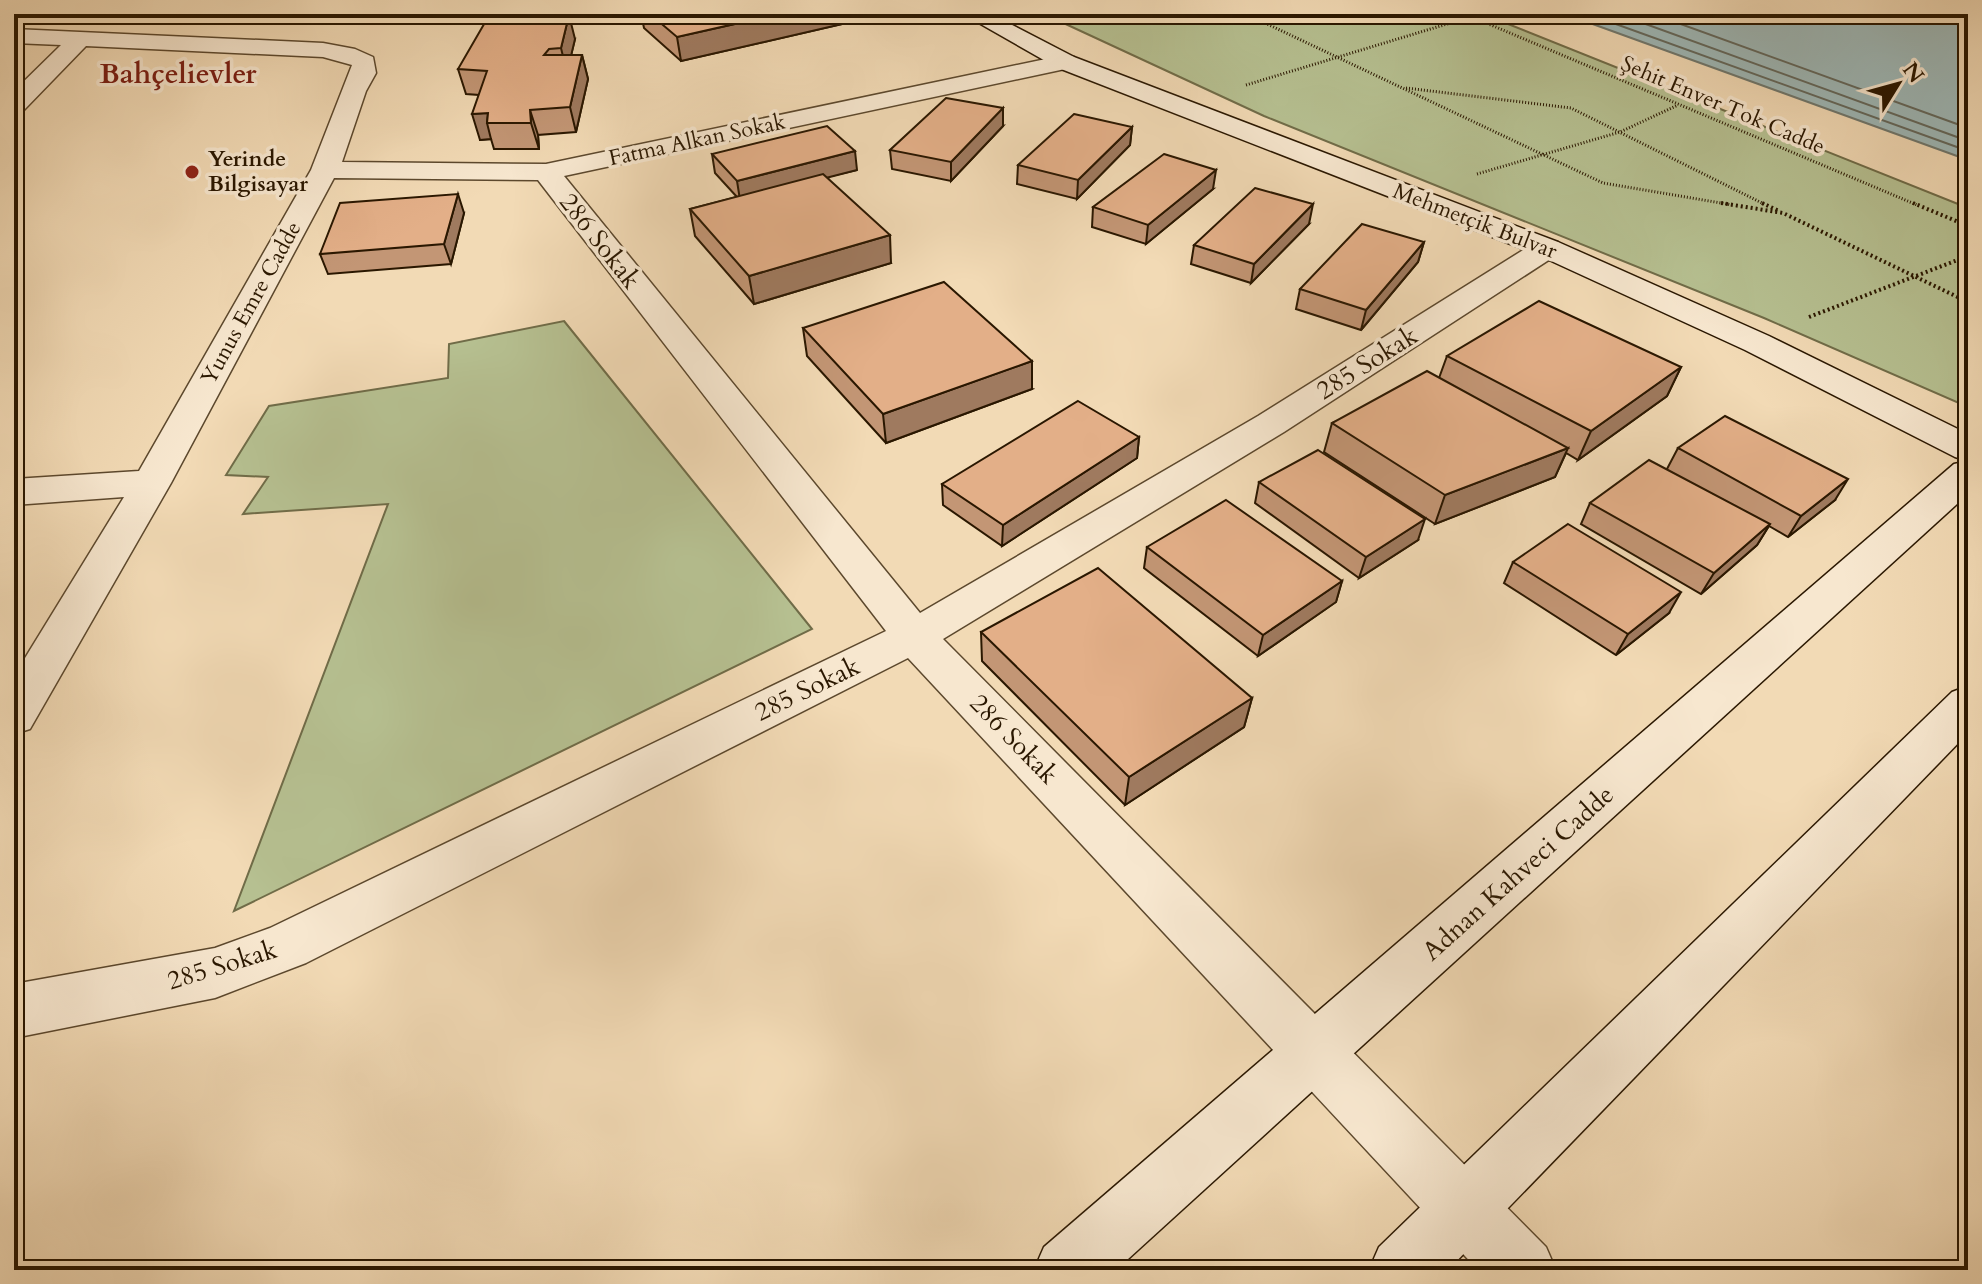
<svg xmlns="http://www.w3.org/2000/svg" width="1982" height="1284" font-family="Cardo,serif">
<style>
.green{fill:#b6c091;stroke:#706c48;stroke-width:2}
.water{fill:#9eb8b7;stroke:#70786e;stroke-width:2}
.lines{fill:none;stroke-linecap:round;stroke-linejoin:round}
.shore{stroke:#64685c;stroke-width:2}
.street-casing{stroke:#5c482d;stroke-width:3}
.secondary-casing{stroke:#2a1700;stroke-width:3}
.path-far1{stroke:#2a1700;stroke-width:3;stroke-dasharray:1 2;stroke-linecap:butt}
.path{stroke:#2a1700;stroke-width:4;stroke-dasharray:2 3;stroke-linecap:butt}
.street{fill:#f7e7cf;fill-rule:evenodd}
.secondary{fill:#f7e7cf;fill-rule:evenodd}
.wall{fill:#c39675;stroke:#2a1700;stroke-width:2}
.shaded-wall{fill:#9f7a5f;stroke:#2a1700;stroke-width:2}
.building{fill:#e3af88;stroke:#2a1700;stroke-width:2}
.poi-dot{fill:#8f2418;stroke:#f7e7cf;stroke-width:3}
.labels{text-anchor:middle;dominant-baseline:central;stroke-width:7;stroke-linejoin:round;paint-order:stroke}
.far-street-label{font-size:22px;fill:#2a1700;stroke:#f7e7cf}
.far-poi-label{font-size:22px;font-weight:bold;fill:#2a1700;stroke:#f7e7cf;text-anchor:start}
.street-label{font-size:26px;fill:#2a1700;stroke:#f7e7cf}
.far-district-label{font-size:28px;font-weight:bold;fill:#7a1f14;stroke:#f7e7cf}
</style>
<rect width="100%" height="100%" fill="#f2dab5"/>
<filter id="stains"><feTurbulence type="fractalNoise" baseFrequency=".0025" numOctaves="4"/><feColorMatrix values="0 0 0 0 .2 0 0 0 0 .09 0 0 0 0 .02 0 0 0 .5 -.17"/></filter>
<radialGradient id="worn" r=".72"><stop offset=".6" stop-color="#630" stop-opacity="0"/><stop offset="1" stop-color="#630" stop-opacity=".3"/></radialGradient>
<g class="green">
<polygon points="1044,14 1483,14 1968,208 1968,407 1764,318 1264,116"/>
<polygon points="564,321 812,629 234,911 388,504 243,514 268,477 226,475 269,406 448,378 449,344"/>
</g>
<polygon class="water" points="1565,14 1968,14 1968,160"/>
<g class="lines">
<g class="shore">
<polyline points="1588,14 1968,151"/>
<polyline points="1618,14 1968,141"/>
<polyline points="1653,14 1968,128"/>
</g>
<g class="street-casing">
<polygon id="street" points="14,29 323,43 355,49 373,57 376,73 366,91 342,162 546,164 1065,55 1074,57 1077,62 1065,69 564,176 920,613 1258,416 1536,242 1558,242 1562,248 1558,254 1284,432 943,639 1546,1247 1556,1270 1478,1270 908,658 306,963 215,998 14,1038 14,984 215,948 270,928 886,631 538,180 334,178 171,483 30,729 14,734 14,676 124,497 14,505 14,479 139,471 311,170 352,65 323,57 86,46 23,111 14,114 14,91 61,45 14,43"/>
</g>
<g class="secondary-casing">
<g id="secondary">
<polygon points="963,14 991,14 1074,57 1558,242 1769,336 1968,434 1968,461 1955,457 1745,350 1536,254 1056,67"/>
<polygon points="1968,461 1968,494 1116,1270 1034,1270 1044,1247 1954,464"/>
<polygon points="1968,686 1968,733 1448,1270 1369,1270 1379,1247 1952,692"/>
</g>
</g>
<g class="path-far1">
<polyline points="1246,14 1603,183 1733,205"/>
<polyline points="1465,14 1917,205"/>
<polyline points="1246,85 1470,17"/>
<polyline points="1406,88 1571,108 1766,205"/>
<polyline points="1477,174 1620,132 1678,105"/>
</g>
<g class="path">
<polyline points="1721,203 1783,213 1968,302"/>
<polyline points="1762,203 1779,211"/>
<polyline points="1913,203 1968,226"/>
<polyline points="1809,317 1968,256"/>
</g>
<use href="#street" class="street"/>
<use href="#secondary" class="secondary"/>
</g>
<g class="wall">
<polygon points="641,14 850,14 851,22 681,61 644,28"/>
<polygon points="575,39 571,55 582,55 588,79 576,132 538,135 539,149 494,149 491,139 480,140 479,95 466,94 458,69"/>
<polygon points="1003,126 951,181 892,169 890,150"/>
<polygon points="1132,127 1130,145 1077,199 1017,184 1018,165"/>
<polygon points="712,154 857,170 827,177 891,263 754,304 695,236 690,209 737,197 715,173"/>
<polygon points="1213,189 1146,244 1092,227 1093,207"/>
<polygon points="464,213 451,264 328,274 320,254"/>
<polygon points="1309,224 1251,283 1191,264 1194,245"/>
<polygon points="1424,242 1418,262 1361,330 1296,309 1300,289"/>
<polygon points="803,328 1032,389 886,443 807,356"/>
<polygon points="1447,356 1681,367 1667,396 1578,460 1566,453 1555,477 1435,524 1324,452 1332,423 1439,378"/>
<polygon points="1139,437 1137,458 1002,546 943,505 942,484"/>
<polygon points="1678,448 1835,500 1788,537 1769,526 1757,545 1701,594 1581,524 1590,503 1667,469"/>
<polygon points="1259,482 1418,540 1359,578 1255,503"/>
<polygon points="1147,547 1342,581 1336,602 1258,656 1144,568"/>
<polygon points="1513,562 1669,613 1616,655 1504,583"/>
<polygon points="981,632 1252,698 1244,727 1125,805 982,661"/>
</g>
<g class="shaded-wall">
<polygon points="779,14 850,14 851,22 681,61 677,37"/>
<polygon points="569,15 575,39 567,73 561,48"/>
<polygon points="582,55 588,79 576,132 570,107"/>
<polygon points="1003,108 1003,126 951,181 951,162"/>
<polygon points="530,110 538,135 539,149 531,123"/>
<polygon points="488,113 487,123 491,139 480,140 472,114"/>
<polygon points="1132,127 1130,145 1077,199 1078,180"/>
<polygon points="855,151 857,170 740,200 737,181"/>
<polygon points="1216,170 1213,189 1146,244 1148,225"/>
<polygon points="458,194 464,213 451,264 444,244"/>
<polygon points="1313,204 1309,224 1251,283 1254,264"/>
<polygon points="890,235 891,263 754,304 749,276"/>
<polygon points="1424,242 1418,262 1361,330 1366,310"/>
<polygon points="1032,361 1032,389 886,443 883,414"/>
<polygon points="1681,367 1667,396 1578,460 1591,431"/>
<polygon points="1139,437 1137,458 1002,546 1003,525"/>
<polygon points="1568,448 1555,477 1435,524 1445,495"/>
<polygon points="1848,479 1835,500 1788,537 1801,516"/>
<polygon points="1425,519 1418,540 1359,578 1366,557"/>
<polygon points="1770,524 1757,545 1701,594 1714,573"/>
<polygon points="1342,581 1336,602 1258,656 1263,635"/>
<polygon points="1681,592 1669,613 1616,655 1628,634"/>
<polygon points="1252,698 1244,727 1125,805 1129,777"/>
</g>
<g class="building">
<polygon points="650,14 779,14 677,37"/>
<polygon points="569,15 561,48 549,49 544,55 582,55 570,107 530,110 531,123 487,123 488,113 472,114 487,71 458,69 487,19"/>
<polygon points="946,98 1003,108 951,162 890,150"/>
<polygon points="1074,114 1132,127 1078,180 1018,165"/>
<polygon points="827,126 855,151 737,181 712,154"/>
<polygon points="1164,154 1216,170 1148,225 1093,207"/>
<polygon points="823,174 890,235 749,276 690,209"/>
<polygon points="1255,188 1313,204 1254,264 1194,245"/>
<polygon points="458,194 444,244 320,254 340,203"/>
<polygon points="1362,224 1424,242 1366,310 1300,289"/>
<polygon points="944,282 1032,361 883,414 803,328"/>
<polygon points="1539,301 1681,367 1591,431 1447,356"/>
<polygon points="1427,371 1568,448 1445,495 1332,423"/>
<polygon points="1078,401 1139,437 1003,525 942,484"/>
<polygon points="1725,416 1848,479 1801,516 1678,448"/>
<polygon points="1318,450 1425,519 1366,557 1259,482"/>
<polygon points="1649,460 1770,524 1714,573 1590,503"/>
<polygon points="1226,500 1342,581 1263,635 1147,547"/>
<polygon points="1568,524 1681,592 1628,634 1513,562"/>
<polygon points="1098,568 1252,698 1129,777 981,632"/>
</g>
<circle class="poi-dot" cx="192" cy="172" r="8"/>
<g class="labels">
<g class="far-street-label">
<text transform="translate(1723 105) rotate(23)">Şehit Enver Tok Cadde</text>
<text transform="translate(697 140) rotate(-12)">Fatma Alkan Sokak</text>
<text transform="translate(1475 221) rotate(21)">Mehmetçik Bulvar</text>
<text transform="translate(251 303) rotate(-61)">Yunus Emre Cadde</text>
</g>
<g class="far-poi-label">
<text x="208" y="159">Yerinde<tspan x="208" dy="25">Bilgisayar</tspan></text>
</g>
<g class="street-label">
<text transform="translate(600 241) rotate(52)">286 Sokak</text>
<text transform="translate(1367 363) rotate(-32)">285 Sokak</text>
<text transform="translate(807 689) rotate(-26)">285 Sokak</text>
<text transform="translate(1014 739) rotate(46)">286 Sokak</text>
<text transform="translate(1518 873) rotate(-42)">Adnan Kahveci Cadde</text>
<text transform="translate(222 965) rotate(-17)">285 Sokak</text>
</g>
<g class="far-district-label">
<text x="178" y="74">Bahçelievler</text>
</g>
</g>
<rect width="1982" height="1284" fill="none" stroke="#f2dab5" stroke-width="48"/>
<rect x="16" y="16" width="1950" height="1252" fill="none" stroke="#2a1700" stroke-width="4"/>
<rect x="24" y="24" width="1934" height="1236" fill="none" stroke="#2a1700" stroke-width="2"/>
<g transform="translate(1898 84) rotate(53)" stroke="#f7e7cf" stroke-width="6" paint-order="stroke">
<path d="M0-6L14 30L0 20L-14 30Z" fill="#2a1700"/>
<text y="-12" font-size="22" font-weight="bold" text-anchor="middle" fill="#2a1700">N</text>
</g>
<rect width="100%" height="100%" filter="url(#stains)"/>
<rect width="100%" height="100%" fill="url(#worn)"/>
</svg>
